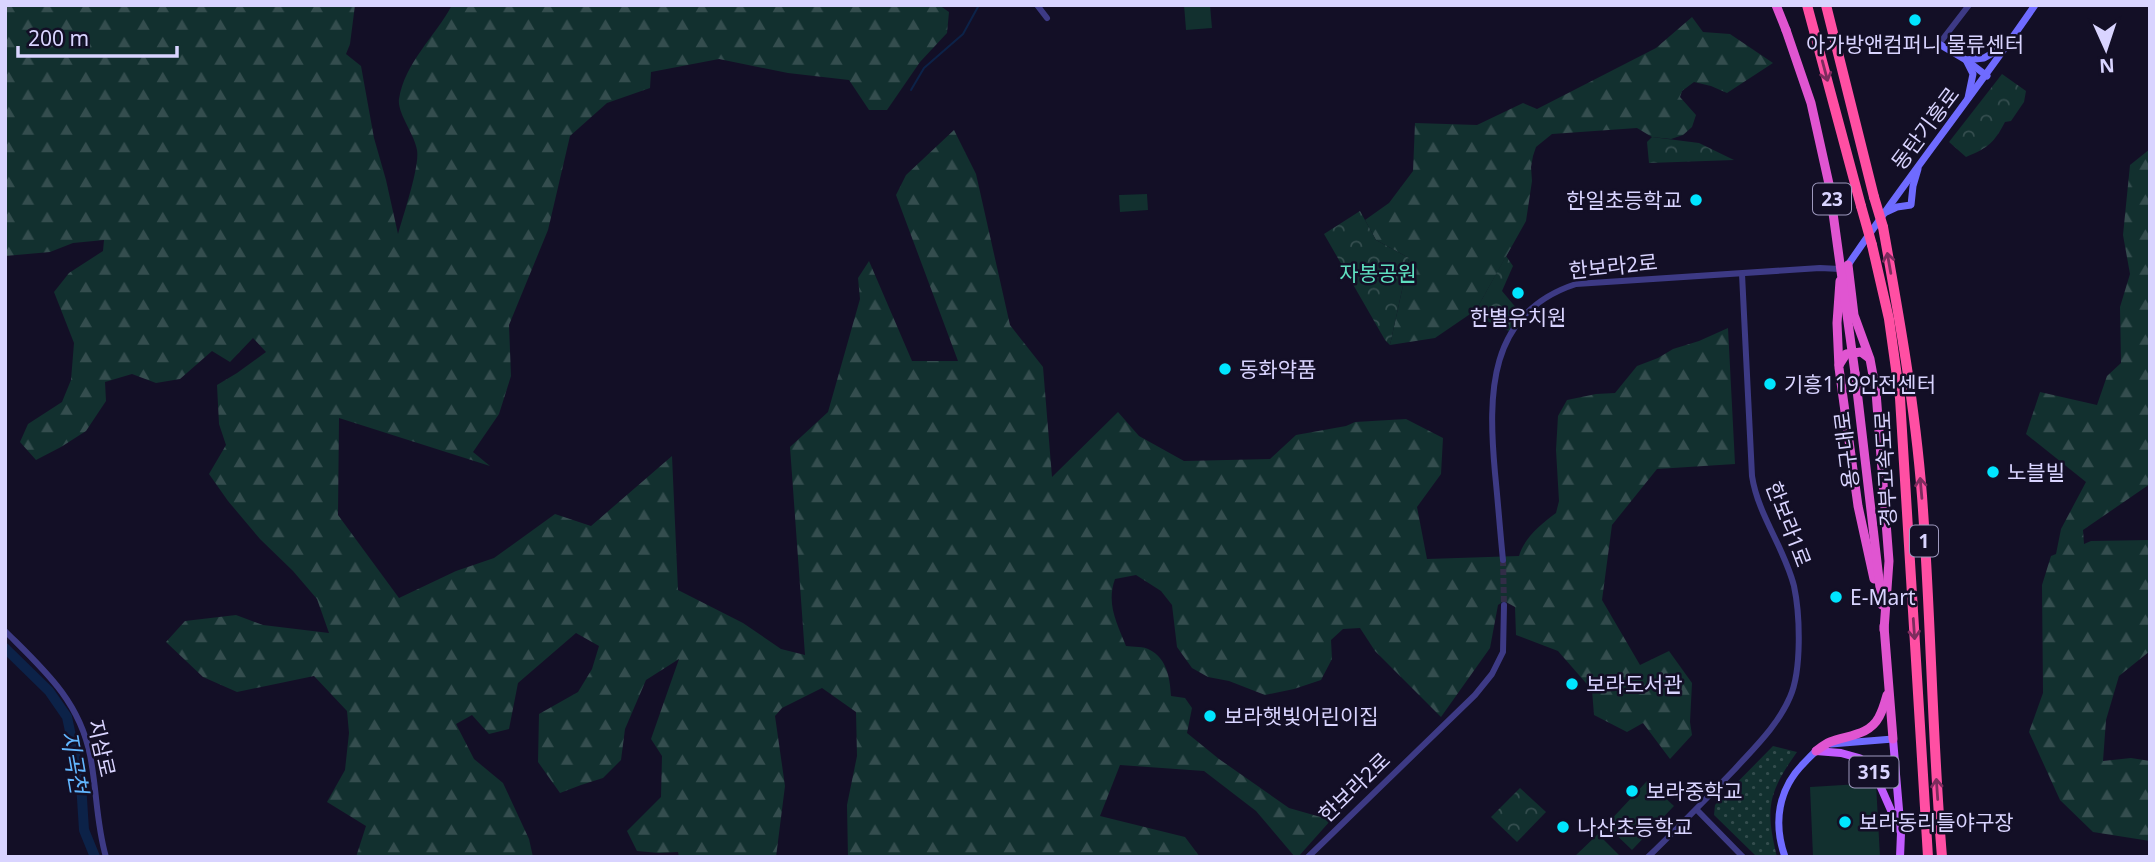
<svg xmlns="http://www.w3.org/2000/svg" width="2155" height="862" font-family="'Noto Sans','Noto Sans KR',sans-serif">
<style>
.grass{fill:url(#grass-dots)}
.forest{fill:url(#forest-firs)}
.park{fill:url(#park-crowns)}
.garden{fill:#12302f}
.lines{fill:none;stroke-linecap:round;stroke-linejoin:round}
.stream{stroke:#0c2248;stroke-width:2}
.river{stroke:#0c2248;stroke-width:10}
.tertiary-tunnel{stroke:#312d47;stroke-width:6;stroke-dasharray:6 3;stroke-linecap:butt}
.tertiary{stroke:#3d3a85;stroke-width:6}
.secondary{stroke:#6f6bff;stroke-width:7}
.primary{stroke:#c25bff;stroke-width:8}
.trunk{stroke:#e055d1;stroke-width:9}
.motorway{stroke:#ff4fa3;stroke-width:10}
.trunk-bridge{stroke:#e055d1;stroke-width:9}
.motorway-bridge{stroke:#ff4fa3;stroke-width:10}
.oneway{stroke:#7d2c5e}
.poi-dot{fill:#00e5ff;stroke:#130f26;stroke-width:2.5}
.labels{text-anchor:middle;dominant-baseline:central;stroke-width:5;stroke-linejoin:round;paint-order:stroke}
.shield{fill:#130f26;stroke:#9e99be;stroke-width:2}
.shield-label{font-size:19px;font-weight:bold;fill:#d9d4ff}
.poi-label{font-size:21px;fill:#d9d4ff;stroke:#130f26;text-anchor:start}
.street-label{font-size:21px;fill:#d9d4ff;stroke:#130f26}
.park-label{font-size:21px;fill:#5fe0c0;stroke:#130f26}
.water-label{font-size:23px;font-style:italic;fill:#62b6ff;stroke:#130f26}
</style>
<defs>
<pattern id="grass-dots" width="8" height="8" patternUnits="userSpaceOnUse" patternTransform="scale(1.75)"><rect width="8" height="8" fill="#12302f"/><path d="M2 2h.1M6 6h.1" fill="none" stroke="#344d4e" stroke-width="1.8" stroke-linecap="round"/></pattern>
<pattern id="forest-firs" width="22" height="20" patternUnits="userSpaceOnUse" patternTransform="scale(1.75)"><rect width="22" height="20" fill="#12302f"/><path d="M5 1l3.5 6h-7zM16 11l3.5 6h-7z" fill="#344d4e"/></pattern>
<pattern id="park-crowns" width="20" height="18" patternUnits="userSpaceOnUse" patternTransform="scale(1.75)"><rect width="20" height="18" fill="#12302f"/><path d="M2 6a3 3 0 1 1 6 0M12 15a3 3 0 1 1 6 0" fill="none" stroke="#344d4e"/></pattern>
</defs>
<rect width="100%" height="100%" fill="#130f26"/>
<path class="grass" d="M 1773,746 L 1797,752 C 1768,793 1765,808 1777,857 L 1757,857 L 1714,815 L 1715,805 Z"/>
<g class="forest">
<path d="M 5,5 L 355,5 L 350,44 L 346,54 L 361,66 L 374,138 L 386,180 L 398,234 C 403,216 420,166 417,150 C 415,135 397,113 399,99 C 405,62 435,37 452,5 L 939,5 L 949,12 L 947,33 L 920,62 L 887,110 L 869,110 L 849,80 L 788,73 L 719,59 L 651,72 L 650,88 L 607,103 L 570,136 L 548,230 L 509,325 L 511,376 L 499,414 L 473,452 L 490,466 L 339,418 L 338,515 L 399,598 L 456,571 L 494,558 L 555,514 L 591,526 L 672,456 L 678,590 L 743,623 L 781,649 L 805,655 L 790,447 L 828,412 L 860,299 L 858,278 L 869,261 L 912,361 L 958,361 L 896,195 L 906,175 L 954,130 L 976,174 L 1010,325 L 1043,367 L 1052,477 L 1118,412 L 1139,436 L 1184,461 L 1270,459 L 1296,435 L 1346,426 L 1355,422 L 1406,419 L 1443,438 L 1441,474 L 1417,507 L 1427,559 L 1519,556 C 1524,538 1541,524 1556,513 L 1559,501 L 1556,450 L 1558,416 L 1567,400 L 1596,394 L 1615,393 L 1637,366 L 1658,358 L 1673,349 L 1699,341 L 1728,328 L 1735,464 L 1657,469 L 1612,525 L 1602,600 L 1640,665 L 1669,651 L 1692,683 L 1690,722 L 1692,735 L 1670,759 L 1643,723 L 1627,732 L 1594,715 L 1592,690 L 1558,651 L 1516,635 L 1515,607 L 1504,601 L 1498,605 L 1490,648 L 1441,717 L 1375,651 L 1360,628 L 1343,629 L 1331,640 L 1332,659 L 1321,680 L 1294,689 L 1265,695 L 1229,681 L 1208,677 L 1192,668 L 1177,647 L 1172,605 L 1161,591 L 1136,575 L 1115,579 C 1106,604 1117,623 1126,646 C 1133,647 1144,646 1150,650 C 1167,659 1170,678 1171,696 L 1185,698 L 1192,708 L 1187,733 L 1219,759 L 1289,808 L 1331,820 L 1298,857 L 1295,857 L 1256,811 L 1204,771 L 1120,765 L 1100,816 L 1185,837 L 1200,857 L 848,857 L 847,805 L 857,756 L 856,712 L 822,688 L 782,708 L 775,716 L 785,786 L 776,857 L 679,857 L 678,852 L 659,853 L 637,851 L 627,831 L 661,797 L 662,756 L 651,739 L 679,659 L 646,680 L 625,729 L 621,760 L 603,778 L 581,785 L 560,793 L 538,762 L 539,714 L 578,692 L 592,669 L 599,646 L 576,633 L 518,683 L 509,729 L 489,734 L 472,715 L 456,724 L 474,759 L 503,783 L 529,839 L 533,857 L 356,857 L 366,826 L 327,802 L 345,770 L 349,733 L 347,711 L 314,676 L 237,692 L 203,677 L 166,642 L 185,621 L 236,615 L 263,625 L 329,633 L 317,599 L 293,571 L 260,539 L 228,501 L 209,474 L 226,445 L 219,424 L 217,385 L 237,373 L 266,352 L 253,338 L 230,362 L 212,351 L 180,379 L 156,383 L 132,374 L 105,382 L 106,401 L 86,431 L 61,447 L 36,460 L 20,442 L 28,424 L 62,402 L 71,380 L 74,343 L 54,292 L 69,273 L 103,251 L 104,240 L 73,243 L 50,252 L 5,256 Z"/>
<polygon points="1692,17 1703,32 1730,34 1773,63 1727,93 1711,86 1694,82 1682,91 1680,97 1696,115 1692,127 1683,135 1671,139 1652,137 1637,128 1552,134 1536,147 1533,156 1531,167 1532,181 1526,221 1476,310 1435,338 1390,345 1409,258 1376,240 1365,220 1389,203 1413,171 1415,123 1477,125 1523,103 1537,109 1656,48"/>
<polygon points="2150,149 2150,484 2083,530 2084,544 2091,541 2150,540 2150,651 2119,676 2106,720 2103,761 2131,758 2150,761 2150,841 2093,832 2060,800 2029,732 2043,693 2042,585 2051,556 2056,554 2061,529 2086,482 2026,434 2040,392 2097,405 2107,376 2121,363 2120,307 2130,274 2123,235 2130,165"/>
</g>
<g class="park">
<path d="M 2002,74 L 2026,91 L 2024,102 L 2011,121 L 2005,122 C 1994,143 1988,148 1966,157 L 1949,142 Z"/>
<polygon points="1652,137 1699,143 1734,160 1649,163 1647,142"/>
<polygon points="1360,211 1376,240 1409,258 1390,345 1385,340 1324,234"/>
<polygon points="1506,256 1513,266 1502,291 1523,316 1511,332 1487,321 1475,321 1476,310"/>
<polygon points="1520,788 1546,812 1517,842 1491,817"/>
</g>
<g class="garden">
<polygon points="1184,5 1210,5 1212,28 1186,30"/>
<polygon points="1147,194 1148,210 1120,212 1119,195"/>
<polygon points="1647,781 1674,806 1632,850 1606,825"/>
<polygon points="1876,783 1880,857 1813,857 1810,787"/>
<polygon points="1598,834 1621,857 1574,857"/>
</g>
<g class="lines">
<polyline class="stream" points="911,90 924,68 963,34 979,5"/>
<polyline class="river" points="5,648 49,691 67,717 81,783 84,830 95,857"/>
<polyline class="tertiary-tunnel" points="1503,560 1504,605"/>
<g class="tertiary">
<polyline points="1037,5 1047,18"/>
<polyline points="1939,44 1969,5"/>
<path d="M 1503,560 C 1500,531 1498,502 1495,473 C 1488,395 1487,313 1576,284 L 1820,268 L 1840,269"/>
<path d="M 5,631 C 43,669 79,700 90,755 C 97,789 96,823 106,857"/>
<polyline points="1697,810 1743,857"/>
<polyline points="1308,857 1475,695 1492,674 1503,652 1504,605"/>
<path d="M 1648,857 C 1678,828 1706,799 1735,769 C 1755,747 1778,725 1790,697 C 1802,670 1800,614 1794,586 C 1784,547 1758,515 1752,476 L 1742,274"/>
</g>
<g class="secondary">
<polyline points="1939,44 1966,60 1987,76"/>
<polyline points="1968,98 1973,74 1966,60 1984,58 2005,46"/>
<polyline points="1884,213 1897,207 1911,205 1913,186 1918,169"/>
<path d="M 1844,267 L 1848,265 C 1908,176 1975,93 2035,5"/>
<polyline points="1831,744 1893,739"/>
<path d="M 1785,857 C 1773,823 1778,789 1804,763 C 1809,758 1814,752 1820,748"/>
</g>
<g class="primary">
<polyline points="1893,739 1901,833 1900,857"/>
<polyline points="1816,751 1841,753 1859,758 1871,765 1901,833"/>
</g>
<g class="trunk">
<polyline points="1776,5 1786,30"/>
<polyline points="1848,265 1854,315 1870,359 1876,392 1889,561 1884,630"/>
<polyline points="1840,281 1837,323 1839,368 1858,506 1874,579"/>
<polyline points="1839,365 1846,354 1861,352 1869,358"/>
<polyline points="1855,373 1882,605"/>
<polyline points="1884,626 1893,739"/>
<path d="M 1816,751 C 1820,748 1825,744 1830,742 C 1847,735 1869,736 1879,717 C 1883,710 1885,702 1887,695"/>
</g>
<g class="motorway">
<polyline points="1807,5 1861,206"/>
<polyline points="1826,5 1874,197"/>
<path d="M 1883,227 C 1899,316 1915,405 1922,496 C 1931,616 1932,737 1942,857"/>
<polyline points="1872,245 1889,319 1900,398 1928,857"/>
</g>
<polyline class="trunk-bridge" points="1786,30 1811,103 1829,184 1855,373"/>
<g class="motorway-bridge">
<polyline points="1874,197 1883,227"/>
<polyline points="1861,206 1872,245"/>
</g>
</g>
<defs><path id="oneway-shaft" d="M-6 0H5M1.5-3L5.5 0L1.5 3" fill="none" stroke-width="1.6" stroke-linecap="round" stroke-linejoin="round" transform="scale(1.75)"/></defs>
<g class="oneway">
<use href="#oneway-shaft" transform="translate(1825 71) rotate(75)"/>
<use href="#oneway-shaft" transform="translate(1889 263) rotate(-100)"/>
<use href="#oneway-shaft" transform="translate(1921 488) rotate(-95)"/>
<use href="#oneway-shaft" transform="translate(1914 629) rotate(86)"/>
<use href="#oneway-shaft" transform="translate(1937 789) rotate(-94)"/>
</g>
<g class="poi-dot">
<circle cx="1915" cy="20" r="7"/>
<circle cx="1696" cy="200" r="7"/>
<circle cx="1518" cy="293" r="7"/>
<circle cx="1225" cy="369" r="7"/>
<circle cx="1770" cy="384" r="7"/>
<circle cx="1993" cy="472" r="7"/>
<circle cx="1836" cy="597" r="7"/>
<circle cx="1572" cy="684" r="7"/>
<circle cx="1210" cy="716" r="7"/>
<circle cx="1632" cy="791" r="7"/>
<circle cx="1845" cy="822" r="7"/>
<circle cx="1563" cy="827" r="7"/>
</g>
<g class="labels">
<g class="shield">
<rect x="1813" y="183.5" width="38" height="31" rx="5"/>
<rect x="1910" y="525.5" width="28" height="31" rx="5"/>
<rect x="1849.5" y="756.5" width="49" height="31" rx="5"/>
</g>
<g class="shield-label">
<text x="1832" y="199">23</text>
<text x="1924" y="541">1</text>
<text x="1874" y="772">315</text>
</g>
<g class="poi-label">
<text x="1915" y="44" text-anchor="middle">아가방앤컴퍼니 물류센터</text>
<text x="1682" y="200" text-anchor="end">한일초등학교</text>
<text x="1518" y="317" text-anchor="middle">한별유치원</text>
<text x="1239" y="369">동화약품</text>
<text x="1784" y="384">기흥119안전센터</text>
<text x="2007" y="472">노블빌</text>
<text x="1850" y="597">E-Mart</text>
<text x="1586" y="684">보라도서관</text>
<text x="1224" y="716">보라햇빛어린이집</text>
<text x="1646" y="791">보라중학교</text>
<text x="1859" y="822">보라동리틀야구장</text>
<text x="1577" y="827">나산초등학교</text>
</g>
<g class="street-label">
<text transform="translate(1925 128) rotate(-53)">동탄기흥로</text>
<text transform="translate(1613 266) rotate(-6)">한보라2로</text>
<text transform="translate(1846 450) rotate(-97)">용구대로</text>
<text transform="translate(1885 469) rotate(-93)">경부고속도로</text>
<text transform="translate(1789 524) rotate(69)">한보라1로</text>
<text transform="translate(102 748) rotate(77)">지삼로</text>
<text transform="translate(1354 787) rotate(-44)">한보라2로</text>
</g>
<g class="park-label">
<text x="1378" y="273">자봉공원</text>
</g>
<g class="water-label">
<text transform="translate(75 762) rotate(80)">지곡천</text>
</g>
</g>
<rect width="2155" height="862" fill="none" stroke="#d9d4ff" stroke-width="14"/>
<g transform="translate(2106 49) rotate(177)" stroke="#130f26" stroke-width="5" paint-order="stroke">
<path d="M0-5L12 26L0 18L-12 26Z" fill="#d9d4ff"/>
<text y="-10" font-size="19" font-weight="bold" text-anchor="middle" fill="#d9d4ff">N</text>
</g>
<path d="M18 46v10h159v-10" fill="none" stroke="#d9d4ff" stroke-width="3.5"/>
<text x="28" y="46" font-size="21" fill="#d9d4ff" stroke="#130f26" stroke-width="5" paint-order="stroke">200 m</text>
</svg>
